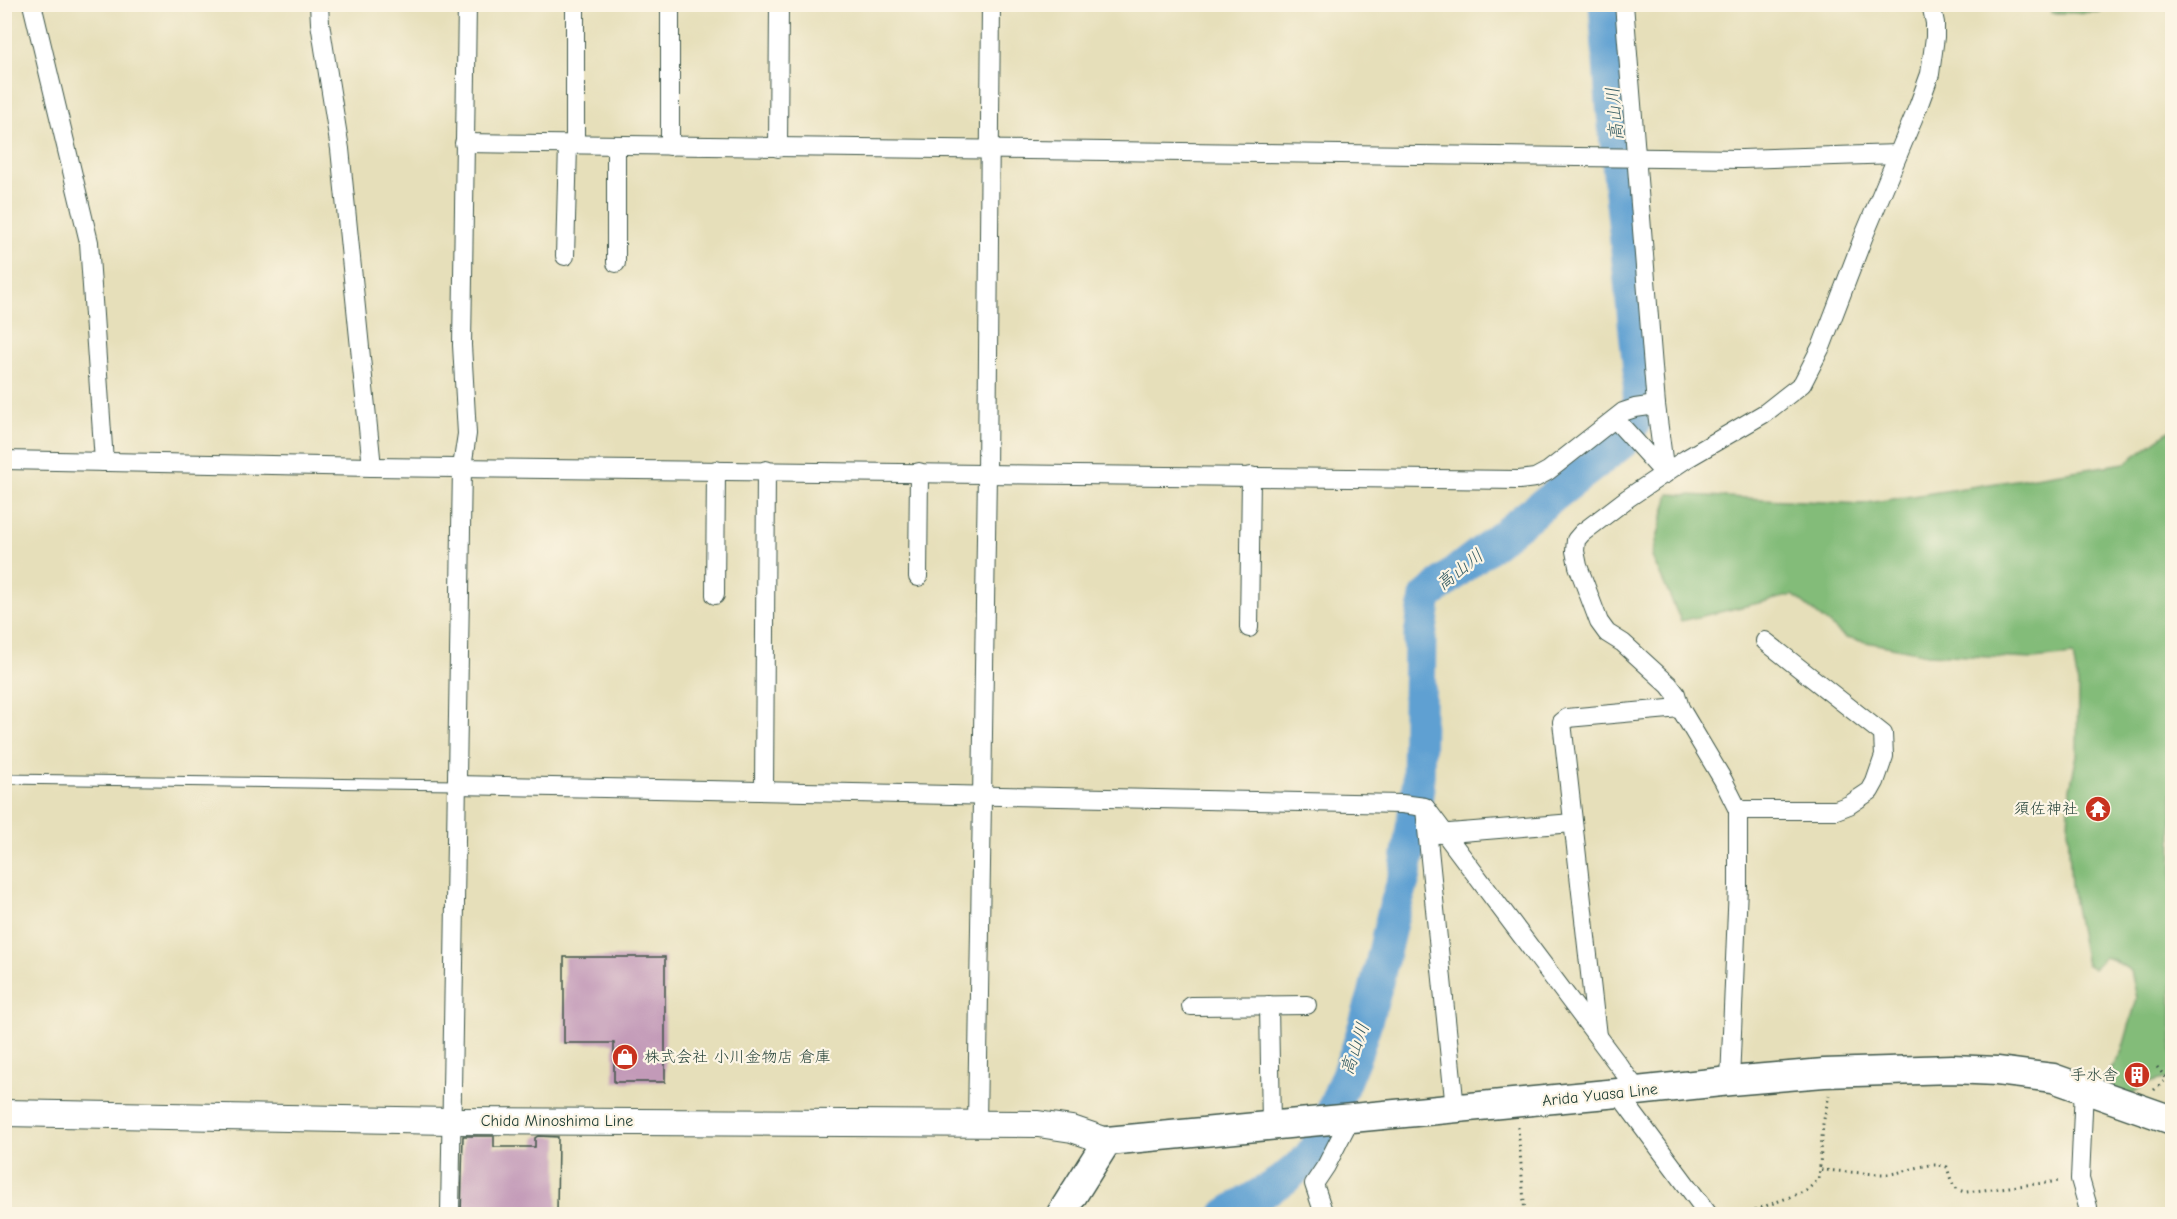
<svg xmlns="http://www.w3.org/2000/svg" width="2177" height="1219" font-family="'Comic Neue','Klee One',sans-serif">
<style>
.forest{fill:#83bc79;stroke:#517c56;stroke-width:1.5}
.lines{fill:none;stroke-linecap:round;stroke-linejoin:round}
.river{stroke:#5fa0d2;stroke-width:33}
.building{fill:#c29ab8}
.lane-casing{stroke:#3d5548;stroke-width:11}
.street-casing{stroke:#3d5548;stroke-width:20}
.secondary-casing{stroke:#3d5548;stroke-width:28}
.primary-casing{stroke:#3d5548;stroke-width:31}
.path{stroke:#3d5548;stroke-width:3;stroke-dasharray:1.5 4.5;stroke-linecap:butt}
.lane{stroke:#fff;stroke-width:9}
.street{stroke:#fff;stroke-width:18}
.secondary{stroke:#fff;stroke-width:26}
.primary{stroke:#fff;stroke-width:28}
.labels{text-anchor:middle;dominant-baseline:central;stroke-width:4.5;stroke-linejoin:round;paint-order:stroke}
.poi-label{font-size:16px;fill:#1f3d34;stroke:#fcf5e5;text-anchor:end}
.street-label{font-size:16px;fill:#1f3d34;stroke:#fcf5e5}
.water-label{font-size:18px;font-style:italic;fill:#325b63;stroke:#fcf5e5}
</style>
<rect width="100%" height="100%" fill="#fcf5e5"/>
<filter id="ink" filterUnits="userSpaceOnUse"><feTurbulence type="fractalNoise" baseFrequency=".0167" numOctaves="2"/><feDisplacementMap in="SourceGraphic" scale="12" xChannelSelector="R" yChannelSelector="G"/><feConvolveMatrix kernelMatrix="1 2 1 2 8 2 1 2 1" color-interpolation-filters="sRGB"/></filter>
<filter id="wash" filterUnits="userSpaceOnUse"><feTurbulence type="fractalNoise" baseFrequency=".008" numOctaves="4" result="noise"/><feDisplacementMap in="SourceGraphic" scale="24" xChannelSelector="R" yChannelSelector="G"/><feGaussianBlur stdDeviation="1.35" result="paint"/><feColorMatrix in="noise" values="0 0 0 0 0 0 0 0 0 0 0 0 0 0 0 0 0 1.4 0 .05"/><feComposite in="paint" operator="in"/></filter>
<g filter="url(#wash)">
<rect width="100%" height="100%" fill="#e6dfba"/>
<g class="forest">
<polygon points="2047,5 2102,5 2101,12 2052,13"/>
<path d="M 2172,429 L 2172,1078 C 2152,1081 2141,1084 2127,1099 L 2101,1087 L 2122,1051 L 2137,998 L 2131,971 L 2114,960 L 2104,957 L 2094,969 L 2086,964 L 2071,886 L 2068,827 L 2070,789 L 2077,755 L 2078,685 L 2073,655 L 2033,659 L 1927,654 L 1846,638 L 1793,595 L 1681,621 L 1652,557 L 1669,494 L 1861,504 L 2125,463 Z"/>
</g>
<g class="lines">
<polyline class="river" points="1227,1214 1283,1180 1309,1158 1321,1139 1357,1050 1374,995 1393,914 1405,875 1418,787 1420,636 1426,597 1461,568 1623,442 1637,418 1640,380 1612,104 1605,4"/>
</g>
<g id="blocks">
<g class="building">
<polygon points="564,957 665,957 665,1082 614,1082 614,1043 564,1043"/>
<polygon points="463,1136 494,1136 494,1147 535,1147 535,1138 538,1136 558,1137 557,1215 461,1215"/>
</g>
</g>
</g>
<g filter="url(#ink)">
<use href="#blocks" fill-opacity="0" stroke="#3d5548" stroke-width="1.5"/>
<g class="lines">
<g class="lane-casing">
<polyline id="lane" points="4,779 456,785"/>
</g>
<g class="street-casing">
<g id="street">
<polyline points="32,4 89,242 104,462"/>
<polyline points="319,4 320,23 340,149 372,467"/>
<polyline points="575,4 575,145"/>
<polyline points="464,143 1742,159 1898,154"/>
<polyline points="670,146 670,4"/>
<polyline points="778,148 779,4"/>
<polyline points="565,256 568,145"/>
<polyline points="616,263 616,145"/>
<polyline points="1615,419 1665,474 1656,405 1624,4"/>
<polyline points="4,460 372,467 1519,480 1535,478 1548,471 1623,412 1635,408 1656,405"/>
<polyline points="918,577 919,472"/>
<polyline points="715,595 716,470"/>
<polyline points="1249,628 1251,476"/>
<polyline points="456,785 1402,804 1425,807 1638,1091"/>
<polyline points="764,791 766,470"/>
<polyline points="1425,809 1455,1109"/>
<polyline points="1738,810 1836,810 1849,805 1870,791 1875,782 1884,756 1883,734 1765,641"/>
<polyline points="1437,834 1573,823"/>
<polyline points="1269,1005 1271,1125"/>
<polyline points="1191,1006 1307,1005"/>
<polyline points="1597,1036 1562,722 1567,718 1680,708"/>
<polyline points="1730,1081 1738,886 1738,810 1723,780 1680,708 1676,694 1669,685 1623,643 1607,633 1599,622 1578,566 1575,551 1576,540 1582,533 1628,498 1686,459 1765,413 1802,384 1822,345 1863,238 1918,107 1930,74 1935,37 1935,23 1931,4"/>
<polyline points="2084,1088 2080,1179 2088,1207 2087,1214"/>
<polyline points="1618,1093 1708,1214"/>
<polyline points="977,1124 987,473 991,4"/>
<polyline points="450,1214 462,467 467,434 462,345 467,4"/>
<polyline points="1324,1214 1314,1184 1326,1166 1350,1119"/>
</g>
</g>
<g class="secondary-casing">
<polyline id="secondary" points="4,1113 451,1121 1038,1124 1072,1129 1107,1141"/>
</g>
<g class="primary-casing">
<polyline id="primary" points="1061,1214 1107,1141 1618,1093 1730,1081 1824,1073 1952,1069 1997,1071 2053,1078 2172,1120"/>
</g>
<g class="path">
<polyline points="2157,1067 2167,1079"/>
<polyline points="2154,1090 2172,1074"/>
<polyline points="1518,1127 1525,1214"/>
<path d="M 1821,1170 C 1843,1171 1865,1174 1887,1174 C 1908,1173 1927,1160 1947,1167 C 1951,1180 1952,1190 1966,1192 L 2061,1181"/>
<polyline points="1744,1214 1806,1191 1819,1179 1823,1124 1829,1095"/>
</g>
<use href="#lane" class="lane"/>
<use href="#street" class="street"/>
<use href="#secondary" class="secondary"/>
<use href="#primary" class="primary"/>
</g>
</g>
<defs>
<g id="temple-disc" transform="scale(1.35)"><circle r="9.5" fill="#c8321e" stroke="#fcf5e5"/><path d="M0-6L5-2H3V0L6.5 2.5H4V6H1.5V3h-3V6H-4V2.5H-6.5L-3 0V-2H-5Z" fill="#fff"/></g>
<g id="shop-disc" transform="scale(1.35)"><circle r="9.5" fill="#c8321e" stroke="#fcf5e5"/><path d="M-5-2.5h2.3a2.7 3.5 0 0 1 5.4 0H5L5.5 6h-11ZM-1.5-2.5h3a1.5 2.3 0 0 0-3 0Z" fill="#fff"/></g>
<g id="building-disc" transform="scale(1.35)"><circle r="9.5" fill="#c8321e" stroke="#fcf5e5"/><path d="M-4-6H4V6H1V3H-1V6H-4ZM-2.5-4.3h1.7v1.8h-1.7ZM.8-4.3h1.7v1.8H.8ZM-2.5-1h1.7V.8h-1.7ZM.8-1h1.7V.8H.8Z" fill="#fff"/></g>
</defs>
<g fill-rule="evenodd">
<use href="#temple-disc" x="2098" y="809"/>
<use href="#shop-disc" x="625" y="1057"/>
<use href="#building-disc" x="2137" y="1075"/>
</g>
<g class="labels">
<g class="poi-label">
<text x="2078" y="809">須佐神社</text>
<text x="644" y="1057" text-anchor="start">株式会社 小川金物店 倉庫</text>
<text x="2118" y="1075">手水舎</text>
</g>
<g class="street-label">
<text transform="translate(1600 1095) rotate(-6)">Arida Yuasa Line</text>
<text x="557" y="1121">Chida Minoshima Line</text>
</g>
<g class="water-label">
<text transform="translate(1615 114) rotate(-95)">高山川</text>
<text transform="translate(1460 570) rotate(-38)">高山川</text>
<text transform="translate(1355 1049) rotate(-71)">高山川</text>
</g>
</g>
<rect width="2177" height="1219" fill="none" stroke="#fcf5e5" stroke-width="24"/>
</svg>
